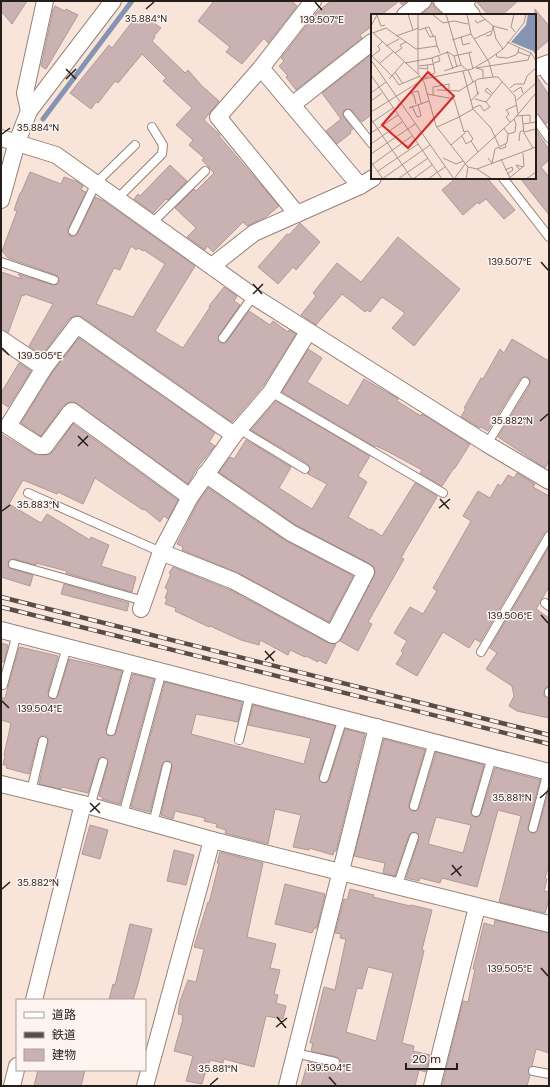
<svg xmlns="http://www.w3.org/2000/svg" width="550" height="1087" font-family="'DM Sans','Noto Sans JP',sans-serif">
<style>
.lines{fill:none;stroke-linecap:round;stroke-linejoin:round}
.stream{stroke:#8594b3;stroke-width:5}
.building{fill:#c9b2b1;stroke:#b09a99;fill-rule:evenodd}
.service-casing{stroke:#958279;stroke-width:10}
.minor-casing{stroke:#958279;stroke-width:18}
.service{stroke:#fff;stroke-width:8}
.minor{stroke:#fff;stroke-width:16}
.rail-casing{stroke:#584d49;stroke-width:4.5}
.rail{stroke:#fdf4f0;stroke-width:3;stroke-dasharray:9;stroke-linecap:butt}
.ticks{fill:none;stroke:#261e1b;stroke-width:1.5}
.inset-road{fill:none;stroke:#a5958e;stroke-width:1}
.view{fill:#d62828;fill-opacity:0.15;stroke:#d62828;stroke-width:2}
.inset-edge{fill:none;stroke:#261e1b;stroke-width:2}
.ticks-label{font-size:10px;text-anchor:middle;fill:#261e1b;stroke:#fdf4f0;stroke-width:3;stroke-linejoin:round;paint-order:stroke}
</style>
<rect width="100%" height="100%" fill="#f9e4da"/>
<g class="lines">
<polyline class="stream" points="43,119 132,1"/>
</g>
<g class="building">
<polygon points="1,1 27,1 12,24 1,11"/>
<polygon points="214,1 292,1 297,6 268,43 264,38 242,64 226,52 230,47 198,21"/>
<polygon points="331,1 408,1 402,5 399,1 381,15 372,15 372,26 360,35 362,38 296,90 286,77 288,76 279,66 284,61 281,58 317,12"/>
<polygon points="432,1 435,8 443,15 420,15 429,8"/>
<polygon points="476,1 518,1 502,15 488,15"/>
<polygon points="55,6 65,11 66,9 78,15 46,69 41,66 53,10"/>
<polygon points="535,9 549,26 549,40 535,52"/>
<polygon points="145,16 161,28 154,36 155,37 152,41 185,73 188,70 202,86 219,101 204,120 219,134 220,135 219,136 279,206 266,217 247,226 243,222 213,252 207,246 205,250 187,237 196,228 175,208 194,189 196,191 214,173 202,160 204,158 189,145 193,140 176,125 192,108 163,81 166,78 142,54 118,83 115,81 98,103 96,102 91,109 70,93 109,45 112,48 135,18 140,22"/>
<polygon points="372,54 372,114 362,122 350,109 344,110 343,114 344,117 353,129 350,131 351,133 337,144 326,131 341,119 322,93"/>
<polygon points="535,77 537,77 549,95 549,121 546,124 539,115 535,113"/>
<polygon points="535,128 549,150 549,160 541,167 549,177 549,215 520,178 535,178"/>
<polygon points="170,165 187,181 168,200 166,199 153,213 134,199 138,194 140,196"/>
<path d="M 30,172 L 61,184 L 64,177 L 78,182 L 83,186 L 81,190 L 86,192 L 68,229 L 68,232 L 70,236 L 74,236 L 78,233 L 95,197 L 104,201 L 195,266 L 155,331 L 183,348 L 210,307 L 209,306 L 224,287 L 237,296 L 234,301 L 240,305 L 219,335 L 218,340 L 220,343 L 225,343 L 227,341 L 249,311 L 270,325 L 273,321 L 288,332 L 289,330 L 296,334 L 263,386 L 232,422 L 82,317 L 78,316 L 74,316 L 69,319 L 42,355 L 29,346 L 53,304 L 25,294 L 24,296 L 22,295 L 8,333 L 1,330 L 1,272 L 22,279 L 18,274 L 53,285 L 57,284 L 59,281 L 58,277 L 56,275 L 8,258 L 2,251 L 17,211 L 14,210 L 20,193 L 21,193 ZM 131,246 L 136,250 L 138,248 L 143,251 L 144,250 L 165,264 L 133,317 L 96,304 L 114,268 L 120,270 Z"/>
<polygon points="456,178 487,178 515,210 504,219 486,199 479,204 478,202 463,215 442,190"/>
<polygon points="300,223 320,242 296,270 293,267 278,284 258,267 287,234 289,235"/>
<polygon points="398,237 460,289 414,346 392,328 405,313 382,297 370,312 367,310 365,312 342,294 316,325 301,315 316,296 313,293 337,263 361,282"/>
<polygon points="79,338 215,433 209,442 215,446 197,468 188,484 74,402 69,402 62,407 41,436 21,423 52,373"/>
<polygon points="512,339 549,361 549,461 545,468 498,437 530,385 530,380 528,377 523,377 520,379 488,431 481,427 480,428 461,417 466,408 464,408 481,378 483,379 500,349 504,353"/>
<polygon points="308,349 322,358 307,382 348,406 364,379 397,398 398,399 397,401 421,416 422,414 470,444 455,468 454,468 442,486 420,473 422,470 387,451 376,446 375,447 282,392"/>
<polygon points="19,363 31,371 8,407 1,402 1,393"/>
<polygon points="276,401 370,456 358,476 367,482 348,517 370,530 371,529 382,536 415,483 437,496 437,497 406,549 401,558 404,559 368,622 372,624 358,651 340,641 374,576 375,571 374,567 370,564 296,525 219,472 230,457 234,459 246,440 291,467 279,488 312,509 327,484 308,474 310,469 308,464 251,430"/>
<polygon points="73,424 178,500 168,519 164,516 160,522 144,509 143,510 95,478 83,504 58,492 57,494 23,480 9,504 41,523 47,514 90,540 91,537 109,545 101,566 136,577 132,592 66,573 67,571 36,563 36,565 14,559 9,560 8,565 9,568 33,575 30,586 1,577 1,434 34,454 45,455 53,452"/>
<polygon points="517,473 535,484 533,487 549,496 549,531 544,533 480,642 475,639 469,648 443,632 417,676 396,664 403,653 401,651 407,641 394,633 410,607 423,614 437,591 433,588 471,521 463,516 478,491 490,498 498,484 501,486 508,475 514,478"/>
<polygon points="208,488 286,541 353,576 329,622 238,573 182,550 183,547 177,544 198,502"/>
<polygon points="549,547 549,587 536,609 549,618 549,687 546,687 544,692 544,696 549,698 549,718 517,711 509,706 514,696 512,686 486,669 497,653 490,648"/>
<polygon points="173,567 230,590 328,643 336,644 326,664 319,660 318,662 306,656 305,657 290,650 288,655 260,640 259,645 241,640 210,626 209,627 175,611 176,608 165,604 167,599 165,598 168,590 165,588 171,574 169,573"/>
<polygon points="64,584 129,603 127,611 61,594"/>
<polygon points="1,643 8,645 4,662 1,662"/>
<polygon points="20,647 58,656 48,692 49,697 52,699 56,698 58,696 69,659 122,671 106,730 107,735 110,736 115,735 116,732 133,674 154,679 120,804 102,799 102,797 99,796 108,763 107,759 104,757 101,757 98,760 88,793 62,787 61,789 39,784 48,742 48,739 45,736 41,736 38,739 29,774 6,768 7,765 3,765 5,755 4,755 11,723 1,720 1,698 5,698 19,648"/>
<polygon points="165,682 242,702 238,722 196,714 191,734 304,764 311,738 248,725 253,705 335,726 319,776 320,781 323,783 327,782 329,780 345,729 365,734 336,851 334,851 333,855 309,848 309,850 293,847 301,815 275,809 268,844 225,833 226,830 216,827 217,824 204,821 205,818 175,811 173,819 161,815 172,767 171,762 168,761 163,762 162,765 150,812 131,807"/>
<path d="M 384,739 L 425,750 L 409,804 L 409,808 L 412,811 L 416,811 L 419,808 L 436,752 L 484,765 L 471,810 L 471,814 L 474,817 L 478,817 L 481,814 L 495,768 L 540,780 L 528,827 L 528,830 L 531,833 L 535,833 L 538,829 L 549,789 L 549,865 L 545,878 L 547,879 L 544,891 L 549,892 L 549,899 L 545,913 L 499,902 L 521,816 L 498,810 L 477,887 L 442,878 L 440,883 L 420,878 L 419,881 L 406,878 L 419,839 L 418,834 L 415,832 L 411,833 L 409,835 L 395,876 L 383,873 L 385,863 L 354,856 ZM 436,817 L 471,825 L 463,853 L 428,844 Z"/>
<polygon points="90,825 108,830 100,859 82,854"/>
<polygon points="174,850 194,855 186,885 167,881"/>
<polygon points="220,852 263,863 247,937 276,944 270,968 280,970 274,994 278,995 276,1003 286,1006 283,1019 266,1016 254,1067 224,1059 223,1063 210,1060 207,1073 205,1073 202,1084 186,1081 193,1056 174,1051 183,1019 182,1019 183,1015 178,1014 180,1001 188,980 196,982 204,949 194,947 208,902 209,903 219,863 217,863"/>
<polygon points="285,884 325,894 317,928 314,928 312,933 275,924"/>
<path d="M 350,889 L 374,895 L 373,897 L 410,906 L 411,905 L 432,910 L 422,950 L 424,951 L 402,1043 L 414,1046 L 413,1051 L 430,1055 L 426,1072 L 419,1070 L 415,1086 L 301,1086 L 308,1062 L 334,1067 L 337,1067 L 340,1064 L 340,1060 L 337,1057 L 311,1051 L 313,1043 L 310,1043 L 324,987 L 335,990 L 346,939 L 340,938 L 341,934 L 335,933 L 344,899 L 347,900 ZM 368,967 L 393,973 L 376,1041 L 346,1032 L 357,988 L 362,989 Z"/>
<polygon points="495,920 549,933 549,1053 536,1049 532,1066 528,1070 530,1075 527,1086 442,1086 463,1001 468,1002 475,969 473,969 484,923 494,926"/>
<polygon points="130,924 152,929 138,984 133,1000 109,1000 113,984 115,985"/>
<polygon points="38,1070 85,1070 81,1086 34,1086"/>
</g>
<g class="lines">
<g class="service-casing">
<g id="service">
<polyline points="539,66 549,80"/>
<polyline points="348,114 372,144"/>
<polyline points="535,118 549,138"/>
<polyline points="503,178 549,237"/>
<polyline points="118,198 162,154 163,145 152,127"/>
<polyline points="152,223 205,171"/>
<polyline points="73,231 96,183 135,145"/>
<polyline points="1,262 54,280"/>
<polyline points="223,338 253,296"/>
<polyline points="271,392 443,493"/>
<polyline points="239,429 305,469"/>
<polyline points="487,444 525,382"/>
<polyline points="28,493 161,552"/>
<polyline points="13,564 144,601"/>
<polyline points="545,603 549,606"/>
<polyline points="481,652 549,536"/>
<polyline points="3,685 17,634"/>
<polyline points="549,692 549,693"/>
<polyline points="53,694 67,647"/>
<polyline points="111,731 130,663"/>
<polyline points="239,740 250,694"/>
<polyline points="324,778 343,718"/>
<polyline points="31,791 43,741"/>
<polyline points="90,806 103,762"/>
<polyline points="414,806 433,742"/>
<polyline points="476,812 492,757"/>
<polyline points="123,815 162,671"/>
<polyline points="153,824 167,766"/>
<polyline points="533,828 548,771"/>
<polyline points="397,887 414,837"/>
<polyline points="295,1053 335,1062"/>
<polyline points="533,1071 549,1074"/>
</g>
</g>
<g class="minor-casing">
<g id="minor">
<polyline points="442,1 453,11 467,1"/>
<polyline points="463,4 472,15"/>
<polyline points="405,15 423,1"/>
<polyline points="261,68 360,186"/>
<polyline points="535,68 549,63"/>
<polyline points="292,105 372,42"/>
<polyline points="29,111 25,93 45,1"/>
<polyline points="1,138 56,155 253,296 487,444 549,481"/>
<polyline points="1,200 17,142 29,111 113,1"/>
<polyline points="297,214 218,117 261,68 313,1"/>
<polyline points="212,266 254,233 360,186 373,178"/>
<polyline points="1,339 44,368"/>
<polyline points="190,497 72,411 69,414 45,446 39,446 8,426 44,368 77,325 234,435"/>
<polyline points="161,552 234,581 333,635 366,572 291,533 205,474"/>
<polyline points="141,609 161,552 190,497 234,435 271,392 308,332"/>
<polyline points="1,630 549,772"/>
<polyline points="1,784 83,804 212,840 549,924"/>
<polyline points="34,1000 83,804"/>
<polyline points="12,1086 17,1066"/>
<polyline points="145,1086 212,840"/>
<polyline points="287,1086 377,727"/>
<polyline points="432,1086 477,907"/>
</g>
</g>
<use href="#service" class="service"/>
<use href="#minor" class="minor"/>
<g class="rail-casing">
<g id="rail">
<polyline points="1,597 549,735"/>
<polyline points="1,607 549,744"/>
</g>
</g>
<use href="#rail" class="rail"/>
</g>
<path class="ticks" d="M 315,2 L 322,10M 146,9 L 154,2M 66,69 L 76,79M 66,79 L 76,69M 2,134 L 10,128M 541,262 L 548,270M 253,284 L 262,294M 253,294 L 263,284M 2,348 L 9,355M 540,421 L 548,414M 78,436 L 88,446M 78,446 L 88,436M 440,499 L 449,509M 439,508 L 450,499M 2,511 L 10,505M 541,615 L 548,623M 265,651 L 274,661M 265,660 L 275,651M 2,701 L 9,708M 540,798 L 548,791M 90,803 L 100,813M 90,812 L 100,803M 452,865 L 461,876M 451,875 L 462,866M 2,889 L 10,882M 541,968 L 548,976M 277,1017 L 286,1028M 276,1027 L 287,1018M 329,1077 L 336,1085M 210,1085 L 218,1078"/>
<g transform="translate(371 14)">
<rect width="165" height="165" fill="#f9e4da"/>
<path d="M 157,0 L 165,0 L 165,42 L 162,37 L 140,28 L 155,11 Z" fill="#8594b3"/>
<path class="inset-road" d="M 37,0 L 42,16M 47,0 L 47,60M 61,0 L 72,9 L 83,7 L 97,10M 75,0 L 90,51 L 96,56M 96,0 L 100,20 L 118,48 L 122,63 L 127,63 L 144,82 L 147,100M 108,0 L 122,12 L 125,25 L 132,35M 143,0 L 140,13 L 144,18M 6,1 L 10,12 L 14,11M 104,6 L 106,9 L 115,5M 0,12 L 6,1M 122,12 L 137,16M 54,14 L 58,13 L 62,22M 48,16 L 54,14 L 59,23 L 64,22 L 66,32M 0,17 L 47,60 L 53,68 L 65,112 L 97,153 L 106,155 L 165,133M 2,19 L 15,14 L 45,35 L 66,32 L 69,39M 25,22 L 48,14M 115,22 L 120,21 L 122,13M 90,23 L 92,31 L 99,29M 103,25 L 120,17M 81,26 L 100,20M 11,28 L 7,32 L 9,36 L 1,42 L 21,62M 136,28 L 160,39 L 165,47M 15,32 L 28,25M 148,34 L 147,38 L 158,42M 76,37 L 82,55M 24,39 L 31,34 L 29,31 L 35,28M 98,39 L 102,55M 125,40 L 126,43 L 136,44 L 145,41 L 147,38M 83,42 L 101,38M 61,44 L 77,38 L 83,42 L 86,53M 0,46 L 83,165M 9,49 L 22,38M 34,49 L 61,44 L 64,59 L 54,64M 63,49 L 69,47 L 67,41M 48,52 L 63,50M 48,54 L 57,55 L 56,51M 105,54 L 157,46 L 160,38M 105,54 L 112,56 L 112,64M 97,56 L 102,68M 73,57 L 90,51M 92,57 L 102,95 L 120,114 L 128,132M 24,58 L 32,70M 0,61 L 71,165M 21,61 L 28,71 L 49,62M 18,65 L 33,48M 104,67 L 107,81M 139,74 L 144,70 L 153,70 L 156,62 L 165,54M 66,76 L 88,77 L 107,65 L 122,63M 142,78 L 150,73 L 152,79M 0,79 L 15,68M 39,79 L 47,77 L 50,89M 39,79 L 43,81 L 45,90M 56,80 L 83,85 L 93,118 L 97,117 L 102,125 L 100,127 L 107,138M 62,81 L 62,73 L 78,70 L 78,76M 120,81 L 114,77 L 116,74 L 121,79M 104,85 L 115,88 L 131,68M 146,86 L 165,69M 0,87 L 11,79M 100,87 L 108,78M 41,92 L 46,103 L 50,102 L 47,90M 38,94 L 58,87M 102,94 L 109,91 L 113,97 L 119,93 L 115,88M 0,98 L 53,65 L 101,55 L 118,45 L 132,35 L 153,9 L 155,0M 145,102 L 159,101 L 159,108M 151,102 L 153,119 L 162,134M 88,103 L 102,95M 0,105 L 41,165M 139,108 L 135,103 L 138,100 L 135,96 L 146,91M 0,109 L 22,94M 152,110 L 165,108M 66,113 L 88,103M 153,118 L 165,115M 0,119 L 27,101M 137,120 L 144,118 L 145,110 L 143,105M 91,122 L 95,130 L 100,127M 148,127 L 149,118 L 153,116M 0,130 L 31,108M 80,131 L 94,119M 127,133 L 129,135 L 135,133 L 134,130M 0,140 L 44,110M 72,144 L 85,150 L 92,147M 117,144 L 121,149 L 124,135 L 136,129 L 137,120 L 133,114M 130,145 L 139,164M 0,148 L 12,165M 2,150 L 41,122M 106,155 L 121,165M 134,156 L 141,153 L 142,156 L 136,160M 149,156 L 145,151 L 152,153M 7,157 L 47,130M 11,165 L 59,131M 27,165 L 57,144M 42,165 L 61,151M 57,165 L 74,153M 83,165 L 94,150 L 143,105 L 165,79M 95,165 L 97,153M 137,165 L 153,152 L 152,139M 155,165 L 165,158"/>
<path class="view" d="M 57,58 L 83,82 L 37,134 L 11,111 Z"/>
<rect width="165" height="165" class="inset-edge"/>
</g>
<g class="ticks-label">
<text x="146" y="22">35.884°N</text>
<text x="322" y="23">139.507°E</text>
<text x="38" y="131">35.884°N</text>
<text x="510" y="265">139.507°E</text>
<text x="40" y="359">139.505°E</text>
<text x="512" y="424">35.882°N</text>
<text x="38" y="508">35.883°N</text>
<text x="510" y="619">139.506°E</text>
<text x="40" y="712">139.504°E</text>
<text x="512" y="801">35.881°N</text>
<text x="38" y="886">35.882°N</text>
<text x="510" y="972">139.505°E</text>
<text x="329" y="1071">139.504°E</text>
<text x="218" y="1072">35.881°N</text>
</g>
<rect width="550" height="1087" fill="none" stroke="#261e1b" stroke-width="4"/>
<rect x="16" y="999" width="130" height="72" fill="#fdf4f0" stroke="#a79e9b"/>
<rect x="24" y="1012" width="20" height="6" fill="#ffffff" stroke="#a79e9b"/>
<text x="52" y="1019" font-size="12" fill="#261e1b">道路</text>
<rect x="24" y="1032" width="20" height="6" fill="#584d49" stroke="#a79e9b"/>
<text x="52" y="1039" font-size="12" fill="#261e1b">鉄道</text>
<rect x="24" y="1049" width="20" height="12" fill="#c9b2b1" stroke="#a79e9b"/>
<text x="52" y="1059" font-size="12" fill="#261e1b">建物</text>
<path d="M406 1063v6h51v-6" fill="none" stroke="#261e1b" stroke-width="2"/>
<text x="412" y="1063" font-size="12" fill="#261e1b" stroke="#fdf4f0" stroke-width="3" paint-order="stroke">20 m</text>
</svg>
